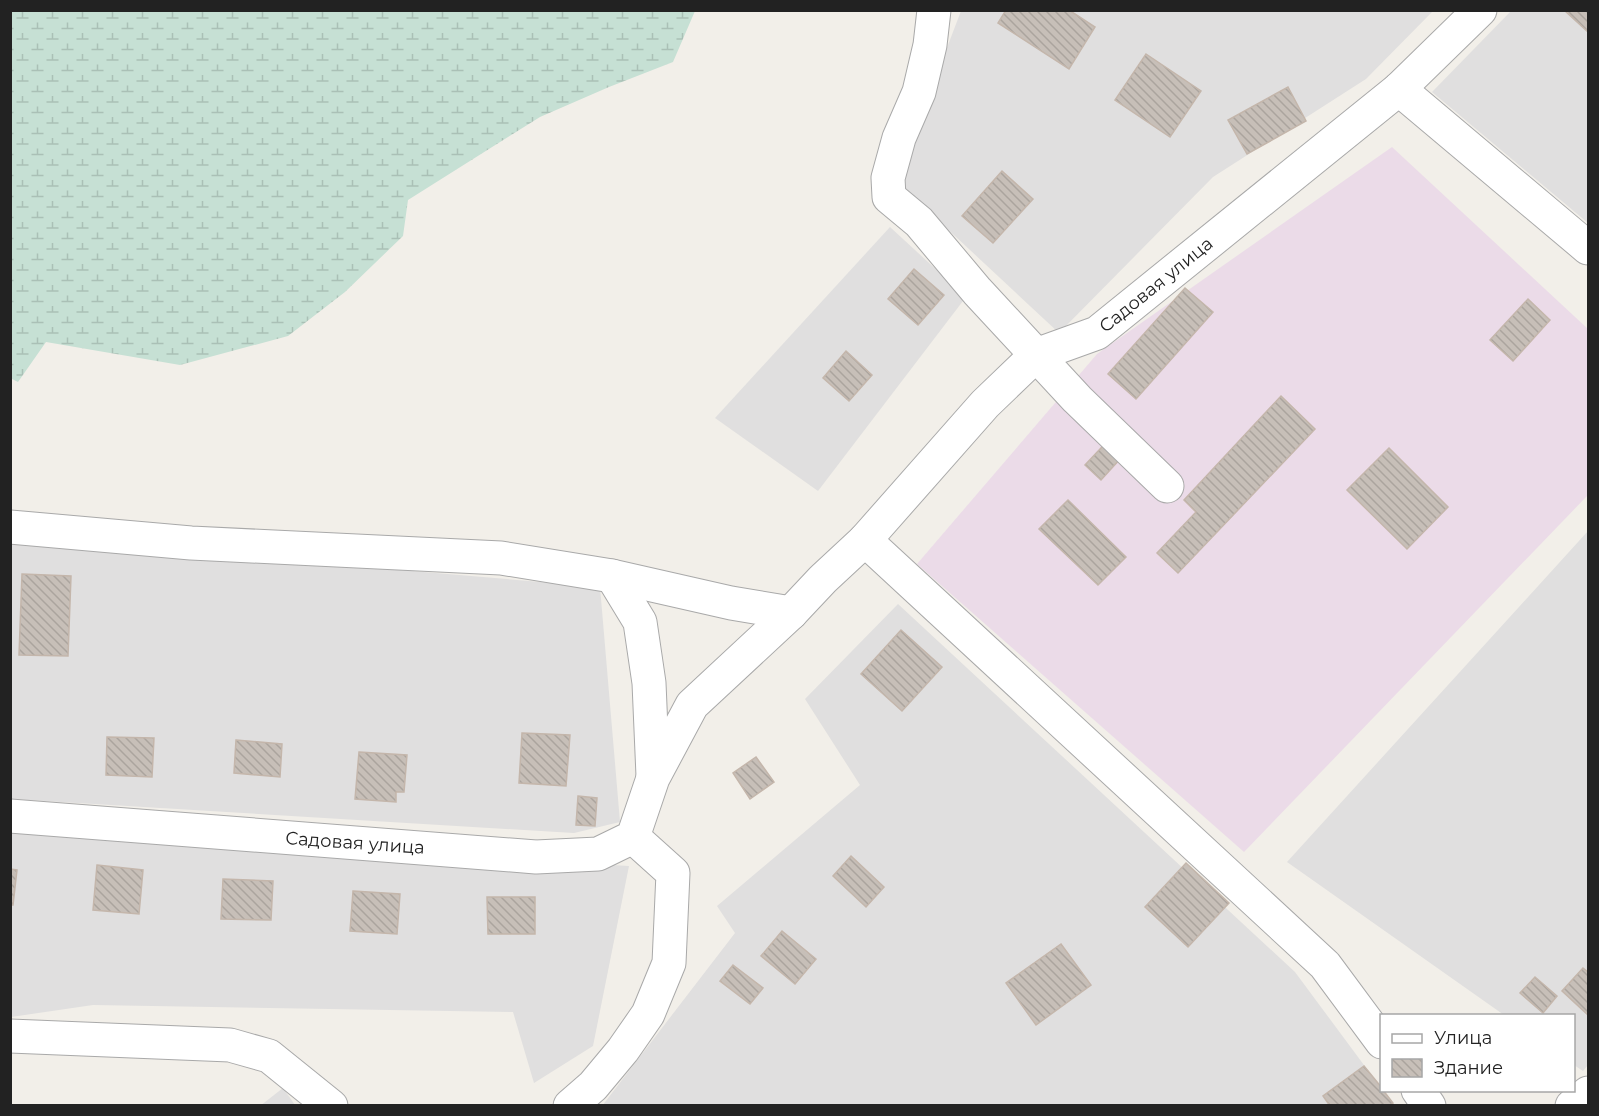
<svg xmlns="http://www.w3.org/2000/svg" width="1599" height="1116" font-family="Montserrat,sans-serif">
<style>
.residential{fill:#e0dfdf}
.industrial{fill:#ebdbe8}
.wetland{fill:url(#wetland-marsh)}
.building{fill:url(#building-back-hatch);stroke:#c4b6ab;stroke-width:1.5}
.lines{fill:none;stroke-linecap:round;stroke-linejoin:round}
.minor-casing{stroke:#a9a9a9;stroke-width:35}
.minor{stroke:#fff;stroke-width:33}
.labels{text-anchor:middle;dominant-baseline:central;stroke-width:4.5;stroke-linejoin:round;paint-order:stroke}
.street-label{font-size:18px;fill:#222;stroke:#fff}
</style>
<defs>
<pattern id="wetland-marsh" width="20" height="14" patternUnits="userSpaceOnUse" patternTransform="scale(1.5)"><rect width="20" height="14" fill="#c6e0d4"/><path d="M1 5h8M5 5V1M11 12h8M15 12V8" fill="none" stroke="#aac0b6"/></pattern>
<pattern id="building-back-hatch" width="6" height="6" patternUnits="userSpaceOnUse" patternTransform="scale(1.5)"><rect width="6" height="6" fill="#c7bfb8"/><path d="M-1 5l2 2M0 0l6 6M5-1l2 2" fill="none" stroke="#aba49e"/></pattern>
</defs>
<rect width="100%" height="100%" fill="#f2efe9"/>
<g class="residential">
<polygon points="961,11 1433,11 1366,79 1213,177 1059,333 896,181"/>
<polygon points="1511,11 1588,11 1588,223 1432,92"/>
<polygon points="890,227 966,297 818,491 715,418"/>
<polygon points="1588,531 1588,1065 1583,1071 1574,1065 1574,1016 1504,1015 1287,862"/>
<polygon points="10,537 600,587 620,822 574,833 11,799"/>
<polygon points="898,604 1295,972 1381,1088 1382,1090 1383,1091 1394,1105 602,1106 735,933 717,906 860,785 805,699"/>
<polygon points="10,830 629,866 593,1046 534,1083 513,1012 93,1005 11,1017"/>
<polygon points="283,1088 295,1105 260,1106"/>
</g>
<polygon class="industrial" points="1392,147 1588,329 1588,495 1244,852 917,564 1097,354"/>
<polygon class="wetland" points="11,10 695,10 695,11 673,62 609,87 540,117 408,200 403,236 345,292 288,336 180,365 46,342 18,382 10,378"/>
<g class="building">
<polygon points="1006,10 1069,10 1095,27 1069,69 998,23"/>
<polygon points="1588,10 1588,32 1565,11 1565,10"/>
<polygon points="1146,54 1201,91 1170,137 1115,100"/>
<polygon points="1288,87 1306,121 1247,154 1228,120"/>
<polygon points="1002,171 1033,199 993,243 962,216"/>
<polygon points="914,269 944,295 918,325 888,299"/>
<polygon points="1185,288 1213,312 1136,399 1108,374"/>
<polygon points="1528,299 1550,320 1513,361 1490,340"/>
<polygon points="846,351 872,375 849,401 823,378"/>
<polygon points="1281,396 1315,429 1178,573 1157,553 1196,512 1184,500"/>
<polygon points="1116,432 1131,447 1101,480 1085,465"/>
<polygon points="1389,448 1448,507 1407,549 1347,490"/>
<polygon points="1068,500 1126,557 1098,585 1039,529"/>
<polygon points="22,574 71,576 68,656 19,655"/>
<polygon points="901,630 942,667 902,711 861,674"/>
<polygon points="522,733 570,735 566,786 519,783"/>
<polygon points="107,737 154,738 152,777 106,775"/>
<polygon points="236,740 282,744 280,777 234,773"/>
<polygon points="359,752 407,755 404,792 396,792 396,802 355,799"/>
<polygon points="756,757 774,782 750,799 733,773"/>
<polygon points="578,796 597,798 595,826 576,825"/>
<polygon points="851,856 884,887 866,907 833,876"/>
<polygon points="1186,863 1229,903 1188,947 1145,907"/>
<polygon points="97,865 143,870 139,914 93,910"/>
<polygon points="10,869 17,870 13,905 10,905"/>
<polygon points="223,879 273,881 271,920 221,919"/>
<polygon points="353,891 400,894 397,934 350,931"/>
<polygon points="487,897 535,897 535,934 488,934"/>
<polygon points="782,931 816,959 795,984 761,956"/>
<polygon points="1061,944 1091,985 1036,1025 1006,983"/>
<polygon points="733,965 763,988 750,1004 720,981"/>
<polygon points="1583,968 1588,972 1588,1015 1562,991"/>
<polygon points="1535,977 1557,996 1543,1013 1520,993"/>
<polygon points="1364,1066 1382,1088 1382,1090 1383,1090 1393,1103 1389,1106 1330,1106 1323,1096"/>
</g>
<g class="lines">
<g class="minor-casing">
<g id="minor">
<polyline points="934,10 930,45 919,92 899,138 888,178 889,197 919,222 977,291 1077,399 1167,486"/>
<polyline points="1399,89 1588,248"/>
<polyline points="10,527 191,543 501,558 612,576 731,603 791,613"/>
<polyline points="865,540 1325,965 1382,1042"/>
<polyline points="612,576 640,622 649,683 653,776"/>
<polyline points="10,816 536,857 598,854 633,837 653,778 692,705 791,613 823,579 865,540 985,404 1036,355 1097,333 1399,89 1480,10"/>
<polyline points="10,1036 230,1045 269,1056 331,1106"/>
<polyline points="1418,1090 1429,1106"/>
<polyline points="570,1106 593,1086 623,1050 648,1014 669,963 673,873 633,837"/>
<polyline points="1572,1106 1588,1093"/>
</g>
</g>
<use href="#minor" class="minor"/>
</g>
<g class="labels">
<g class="street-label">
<text transform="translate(1156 285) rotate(-39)">Садовая улица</text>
<text transform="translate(355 843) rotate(4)">Садовая улица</text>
</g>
</g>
<rect width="1599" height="1116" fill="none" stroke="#222222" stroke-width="24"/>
<rect x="1380" y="1014" width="195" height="78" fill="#ffffff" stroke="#a7a7a7" stroke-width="1.5"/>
<rect x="1392" y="1034" width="30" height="9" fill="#ffffff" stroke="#a7a7a7" stroke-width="1.5"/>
<text x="1434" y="1044" font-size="18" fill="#222222">Улица</text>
<rect x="1392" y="1059" width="30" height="18" fill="url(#building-back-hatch)" stroke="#a7a7a7" stroke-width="1.5"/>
<text x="1434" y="1074" font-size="18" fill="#222222">Здание</text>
</svg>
